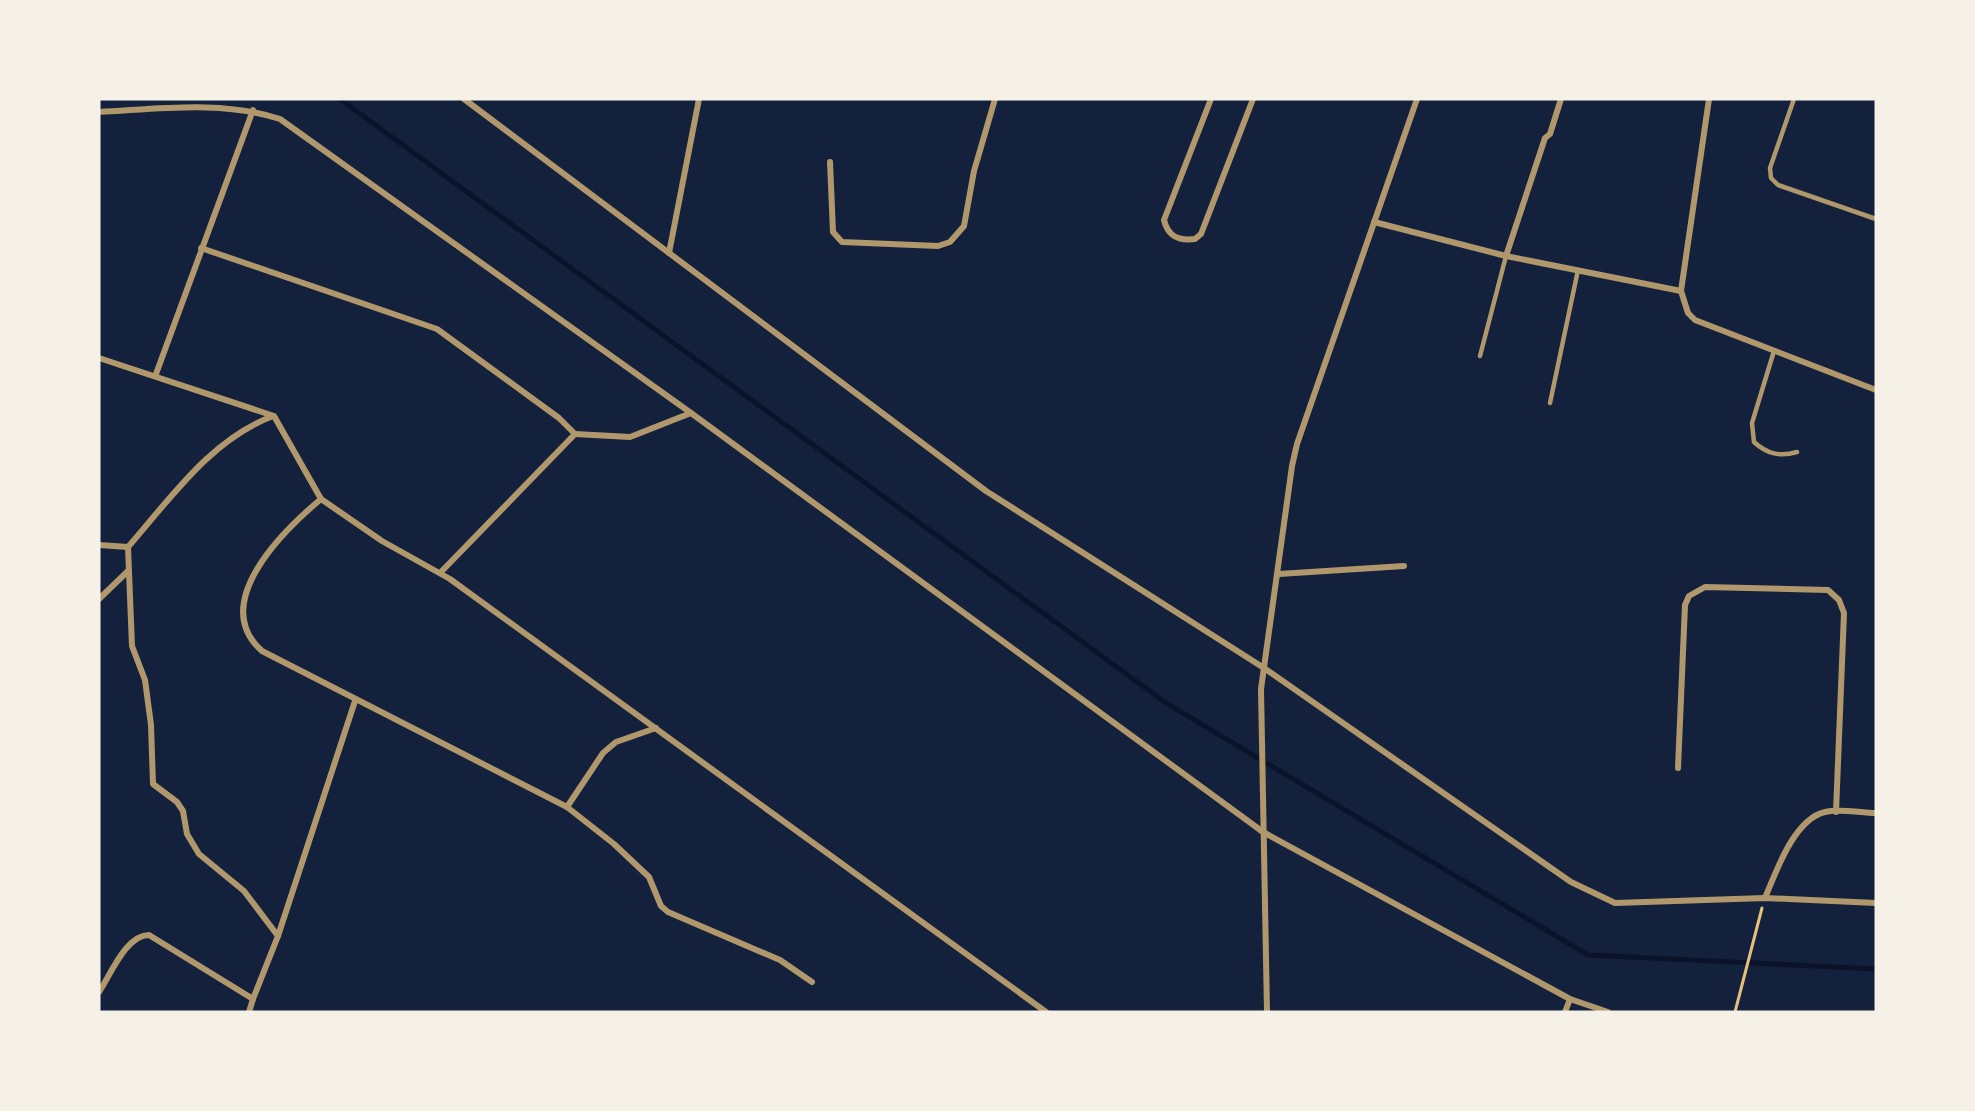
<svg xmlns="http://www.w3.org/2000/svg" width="1975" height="1111" font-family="'Sofia Sans Condensed',sans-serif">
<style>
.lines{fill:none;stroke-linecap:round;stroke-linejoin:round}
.stream{stroke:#0b132b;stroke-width:5}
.path{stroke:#e5c07b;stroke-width:3}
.service{stroke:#b1986c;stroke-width:4.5}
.minor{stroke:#b1986c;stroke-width:6}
</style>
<rect width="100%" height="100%" fill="#14213d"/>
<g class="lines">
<polyline class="stream" points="340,99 1166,703 1588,955 1876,969"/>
<polyline class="path" points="1735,1012 1762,908"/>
<g class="service">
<polyline points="1794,99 1770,168 1771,178 1778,185 1876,219"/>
<path d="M 1774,351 L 1752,423 L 1754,442 C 1767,454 1780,457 1797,452"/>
<polyline points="1480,356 1506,256"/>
<polyline points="1550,403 1578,270"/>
</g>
<g class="minor">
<polyline points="464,99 986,491 1264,668 1571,882 1615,903 1765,898 1876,903"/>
<path d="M 1211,99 L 1164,220 C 1168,237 1179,241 1195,239 L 1201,234 L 1253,99"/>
<polyline points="1709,99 1681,291 1688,313 1695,320 1876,390"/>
<path d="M 99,112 C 159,109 222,100 280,119 L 691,413 L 1263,832 L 1570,999 L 1608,1012"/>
<polyline points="830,162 833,232 842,242 938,246 950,242 964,226 974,171 995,99"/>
<polyline points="1374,222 1506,256 1681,291"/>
<polyline points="201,248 437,329 559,418 575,434 441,572"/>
<polyline points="669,253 699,99"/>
<polyline points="1506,256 1545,138 1550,134 1561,99"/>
<polyline points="99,358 274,416 321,499 382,541 450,579 1046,1012"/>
<polyline points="156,374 253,110"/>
<polyline points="575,434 630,437 691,413"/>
<path d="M 321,499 C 284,530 208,603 262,651 L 567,807 L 614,844 L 649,877 L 661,906 L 668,912 L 780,960 L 812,982"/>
<path d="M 99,545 L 128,547 C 171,498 210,440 273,416"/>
<polyline points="1279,574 1404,566"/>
<polyline points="99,599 128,571"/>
<polyline points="1678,768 1685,605 1689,596 1705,587 1828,590 1839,600 1844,613 1836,812"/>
<polyline points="567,807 603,753 616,742 656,728"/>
<path d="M 1765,898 C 1776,872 1794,819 1825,812 C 1840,808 1860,813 1876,813"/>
<polyline points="278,936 355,701"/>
<path d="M 99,992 C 111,974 126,935 149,935 L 253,999 L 278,936 L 244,891 L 199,854 L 187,834 L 183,811 L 177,802 L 153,784 L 151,725 L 145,680 L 132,646 L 128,547"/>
<polyline points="249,1012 253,999"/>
<polyline points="1267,1012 1261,689 1292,466 1297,444 1417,99"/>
<polyline points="1565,1012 1570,999"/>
</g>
</g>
<rect width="1975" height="1111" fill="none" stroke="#f6f1e7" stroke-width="201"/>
</svg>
